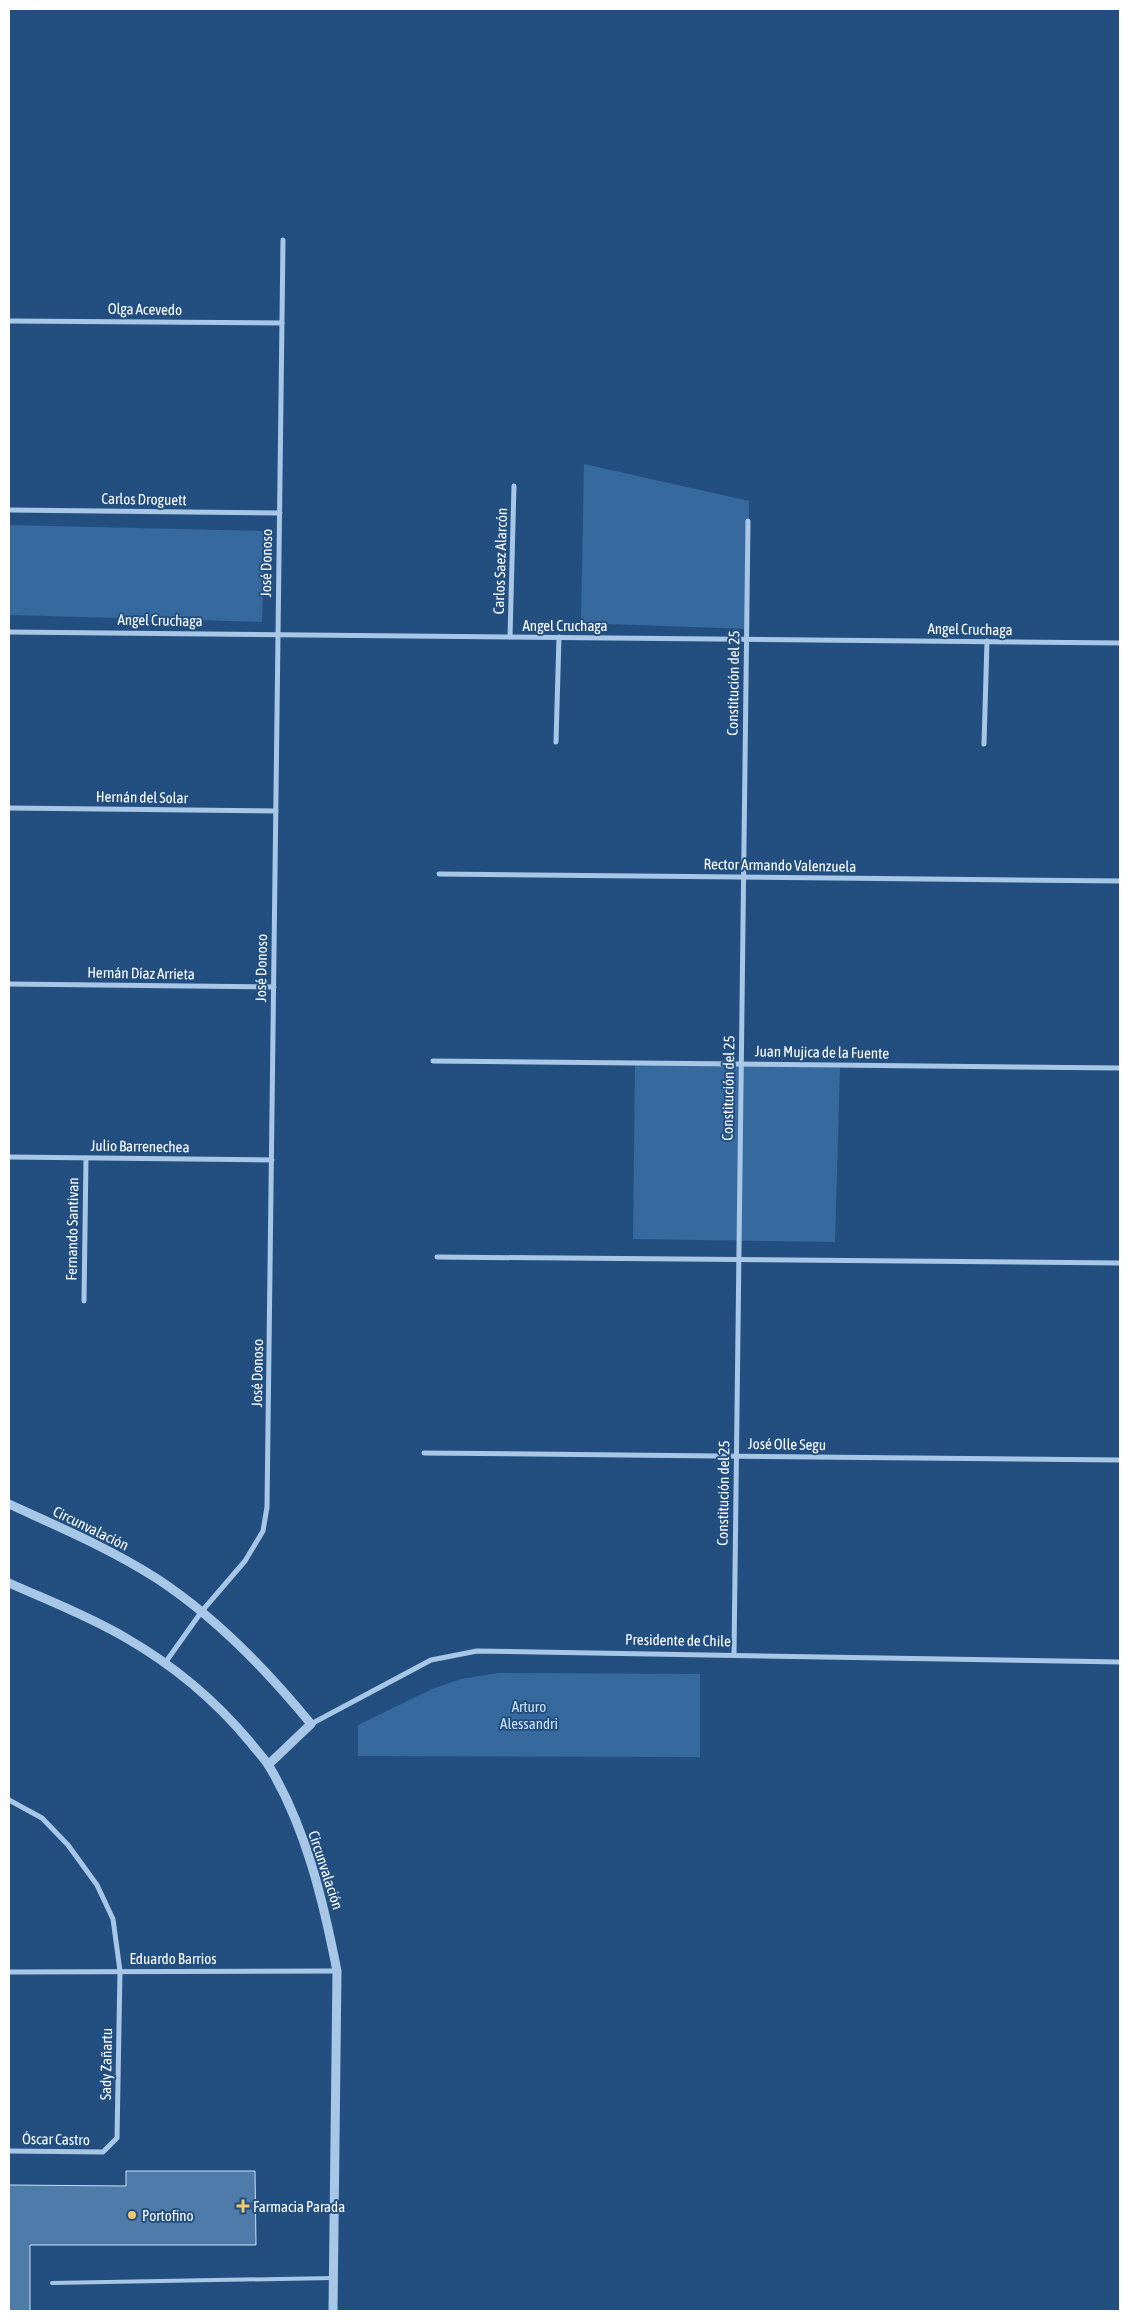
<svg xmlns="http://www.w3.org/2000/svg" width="1129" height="2320" font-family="'Asap Condensed',sans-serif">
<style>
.green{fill:#36699e}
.building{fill:#4f7bab;stroke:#cce0f6}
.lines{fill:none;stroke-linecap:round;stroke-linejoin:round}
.service{stroke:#a8c7e7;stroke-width:4}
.minor{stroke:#a8c7e7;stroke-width:5}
.tertiary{stroke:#a8c7e7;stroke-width:9}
.poi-dot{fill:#f3c76b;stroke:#224f80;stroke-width:2}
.labels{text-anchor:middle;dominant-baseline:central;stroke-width:4;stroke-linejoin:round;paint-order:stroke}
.street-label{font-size:15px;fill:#fff;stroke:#224f80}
.park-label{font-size:15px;fill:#cce0f6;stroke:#224f80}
.poi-label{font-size:15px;fill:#fff;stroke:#224f80;text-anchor:start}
</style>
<rect width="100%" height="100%" fill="#224f80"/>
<g class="green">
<polygon points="584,464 749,501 748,629 581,623"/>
<polygon points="9,525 265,531 262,622 9,615"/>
<polygon points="635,1063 840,1068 835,1242 633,1239"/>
<polygon points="498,1673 700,1674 700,1757 358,1756 358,1725 432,1689 461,1679"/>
</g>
<polygon class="building" points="126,2171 255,2171 256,2245 30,2245 30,2311 9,2311 9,2185 126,2186"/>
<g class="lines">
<polyline class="service" points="52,2283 333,2278"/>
<g class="minor">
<polyline points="9,321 282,323"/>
<polyline points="9,510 280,513"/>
<polyline points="9,632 1120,643"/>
<polyline points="510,637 514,486"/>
<polyline points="556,742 559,637"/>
<polyline points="984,744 987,641"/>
<polyline points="9,808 276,811"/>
<polyline points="439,874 1120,881"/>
<polyline points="9,984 274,987"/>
<polyline points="433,1061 1120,1068"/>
<polyline points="9,1157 272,1160"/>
<polyline points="437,1257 1120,1263"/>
<polyline points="84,1301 86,1158"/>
<polyline points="424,1453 1120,1460"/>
<polyline points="734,1655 748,521"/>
<polyline points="165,1663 202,1611 245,1561 263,1531 267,1507 283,240"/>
<polyline points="311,1724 431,1660 477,1651 1120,1662"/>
<polyline points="9,1800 42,1818 68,1845 97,1885 113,1919 120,1971 117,2138 103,2152 9,2151"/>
<polyline points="9,1972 337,1971"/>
</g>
<g class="tertiary">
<path d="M 9,1504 C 59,1527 109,1548 156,1578 C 216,1617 266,1669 311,1724 L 268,1765"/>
<path d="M 9,1583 C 47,1600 89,1616 126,1638 C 173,1665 215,1700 250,1742 C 256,1750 264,1758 269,1766 C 306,1828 323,1900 337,1971 L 333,2311"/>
</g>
</g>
<g class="poi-dot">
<path d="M240.5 2198.5h5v5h5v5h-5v5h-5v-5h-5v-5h5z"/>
<circle cx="132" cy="2215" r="5"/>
</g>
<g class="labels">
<g class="street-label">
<text transform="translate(145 309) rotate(1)">Olga Acevedo</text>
<text transform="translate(144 499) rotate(1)">Carlos Droguett</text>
<text transform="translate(500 561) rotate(-88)">Carlos Saez Alarcón</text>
<text transform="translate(266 563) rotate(-89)">José Donoso</text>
<text transform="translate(160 620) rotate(1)">Angel Cruchaga</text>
<text x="565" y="625">Angel Cruchaga</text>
<text transform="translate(970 629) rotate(1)">Angel Cruchaga</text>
<text transform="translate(733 683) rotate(-89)">Constitución del 25</text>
<text transform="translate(142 797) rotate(1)">Hernán del Solar</text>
<text transform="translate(780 865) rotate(1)">Rector Armando Valenzuela</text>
<text transform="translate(261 968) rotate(-89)">José Donoso</text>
<text transform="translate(141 973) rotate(1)">Hernán Díaz Arrieta</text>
<text transform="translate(822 1052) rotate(1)">Juan Mujica de la Fuente</text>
<text transform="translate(728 1088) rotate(-89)">Constitución del 25</text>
<text transform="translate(140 1146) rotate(1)">Julio Barrenechea</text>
<text transform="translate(72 1229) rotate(-89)">Fernando Santivan</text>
<text transform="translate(257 1373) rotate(-89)">José Donoso</text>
<text transform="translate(787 1444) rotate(1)">José Olle Segu</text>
<text transform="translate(723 1493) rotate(-89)">Constitución del 25</text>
<text transform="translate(91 1528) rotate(26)">Circunvalación</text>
<text transform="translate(678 1640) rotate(1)">Presidente de Chile</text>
<text transform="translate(326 1870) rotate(72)">Circunvalación</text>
<text x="173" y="1958">Eduardo Barrios</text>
<text transform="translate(106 2064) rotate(-89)">Sady Zañartu</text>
<text transform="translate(56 2139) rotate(1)">Óscar Castro</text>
</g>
<g class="park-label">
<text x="529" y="1706">Arturo<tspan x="529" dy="17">Alessandri</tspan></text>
</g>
<g class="poi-label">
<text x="253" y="2206">Farmacia Parada</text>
<text x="142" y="2215">Portofino</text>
</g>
</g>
<rect width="1129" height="2320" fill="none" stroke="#ffffff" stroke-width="20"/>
</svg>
